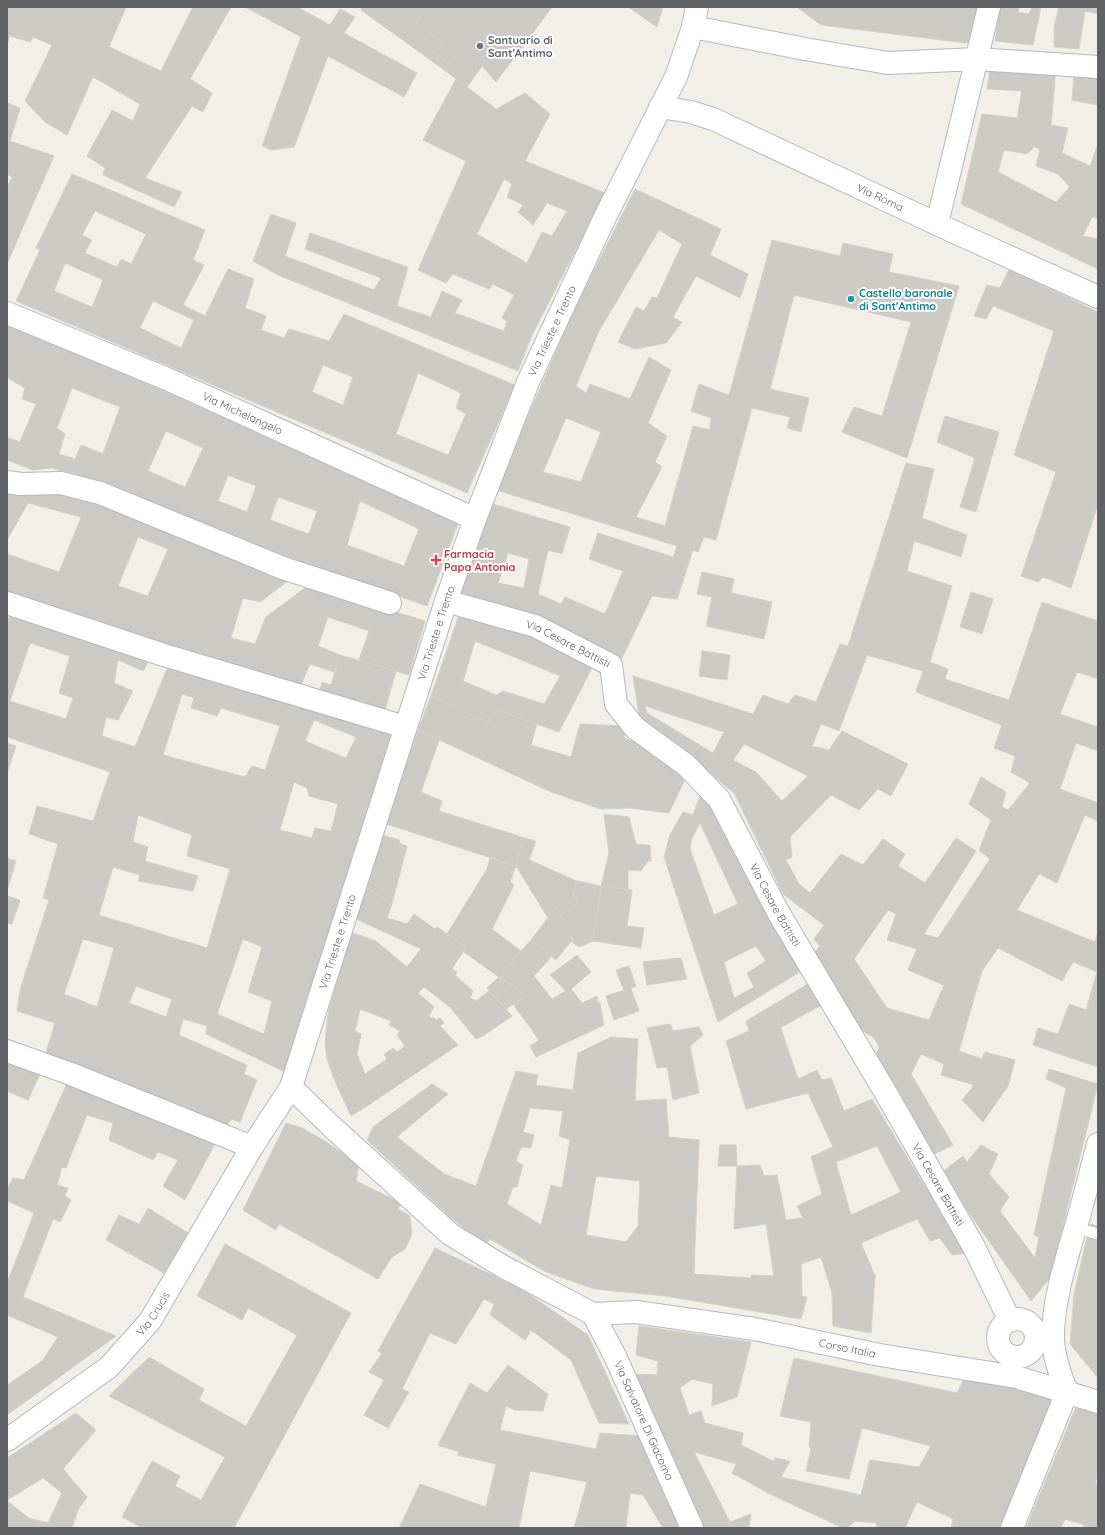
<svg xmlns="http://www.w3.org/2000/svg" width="1105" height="1535" font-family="Quicksand,sans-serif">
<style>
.building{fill:#cccac5;stroke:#d6d1c6;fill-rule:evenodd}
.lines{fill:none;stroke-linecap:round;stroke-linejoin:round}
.lane-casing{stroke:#b5b8bc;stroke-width:12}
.street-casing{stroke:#b5b8bc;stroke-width:24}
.lane{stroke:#fff;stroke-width:11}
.street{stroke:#fff;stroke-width:22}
.worship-dot{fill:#6b7280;stroke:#fff;stroke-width:1.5}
.culture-dot{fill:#0f9aa8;stroke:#fff;stroke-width:1.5}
.health-dot{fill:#e0444e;stroke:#fff;stroke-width:1.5}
.labels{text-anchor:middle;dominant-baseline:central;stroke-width:4;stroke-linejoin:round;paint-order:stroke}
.worship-label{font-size:11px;font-weight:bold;fill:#5b616d;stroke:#fff;text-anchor:start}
.street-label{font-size:11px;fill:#5f6368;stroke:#fff}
.culture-label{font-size:11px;font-weight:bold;fill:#0d838f;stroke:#fff;text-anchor:start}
.health-label{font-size:11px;font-weight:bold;fill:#be3a42;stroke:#fff;text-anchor:start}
</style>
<rect width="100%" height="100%" fill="#f1efe8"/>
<g class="building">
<polygon points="7,7 126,7 109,47 161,71 193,7 231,7 190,79 212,93 203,112 192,106 145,178 182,192 174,207 103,175 105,168 87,156 112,110 133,121 140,104 93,77 67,135 45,122 25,101 52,45 33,37 30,42 10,36 7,44"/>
<polygon points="245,7 297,7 330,25 340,9 355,17 344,33 417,73 404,97 328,56 294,147 271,150 262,146 301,37"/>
<polygon points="363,7 417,7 423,11 415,22 441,41 433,52 452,65 447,72 361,10"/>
<polygon points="417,7 552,7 496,82 482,66 467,87 447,72 452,65 433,52 441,41 415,22 423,11"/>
<polygon points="628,7 663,7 657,27"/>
<polygon points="797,7 983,7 974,44 821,25"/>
<polygon points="1000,7 1019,7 1018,12 1029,14 1032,7 1041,7 1033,45 995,41"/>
<polygon points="1059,7 1098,7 1098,14 1085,11 1079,49 1054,47 1054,27"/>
<path d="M 991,63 L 1056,67 L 1051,125 L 1068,128 L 1062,153 L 1090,166 L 1098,144 L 1098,219 L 1092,217 L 1083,236 L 1098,239 L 1098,269 L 961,204 L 982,114 L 1017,118 L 1022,91 L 987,89 ZM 1034,147 L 1040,149 L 1036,166 L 1058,174 L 1070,187 L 1056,202 L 998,172 L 1004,150 L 1027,154 Z"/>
<polygon points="1074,73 1098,75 1098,105 1072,100"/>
<path d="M 456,79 L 496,109 L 525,93 L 550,114 L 525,161 L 605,193 L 532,335 L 518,371 L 278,275 L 253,261 L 271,214 L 296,223 L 285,256 L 374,290 L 381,278 L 305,249 L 310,233 L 408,267 L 397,306 L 431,317 L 442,291 L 462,300 L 455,313 L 504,331 L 507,321 L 502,318 L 514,295 L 493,284 L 489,289 L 453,274 L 446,283 L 418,270 L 466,161 L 423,140 ZM 504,179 L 512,184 L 507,197 L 523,205 L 518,212 L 533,225 L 547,203 L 567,211 L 552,236 L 542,232 L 527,263 L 477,234 Z"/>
<polygon points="7,103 20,108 10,141 54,156 7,264 7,188 12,177 7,174"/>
<path d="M 72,174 L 205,230 L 193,260 L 204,265 L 183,305 L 205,316 L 228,269 L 254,279 L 245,308 L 266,316 L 261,330 L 284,338 L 289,329 L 329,341 L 344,314 L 515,385 L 467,493 L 16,301 L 40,250 L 36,248 ZM 95,211 L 146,234 L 131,264 L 121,259 L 117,267 L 85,253 L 92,240 L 82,235 ZM 65,263 L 103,280 L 92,307 L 54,291 ZM 153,301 L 194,320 L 181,348 L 140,328 ZM 323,365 L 353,377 L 343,405 L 312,392 ZM 418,373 L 461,393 L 456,408 L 466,414 L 448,455 L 396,434 Z"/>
<path d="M 635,189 L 721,229 L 710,255 L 748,274 L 740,298 L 696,276 L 673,317 L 682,322 L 666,343 L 635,349 L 618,342 L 636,307 L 644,311 L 652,297 L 657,298 L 682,244 L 659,230 L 599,331 L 576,386 L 586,393 L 590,384 L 630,399 L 649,357 L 671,370 L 648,423 L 667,436 L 655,462 L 662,467 L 636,517 L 665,526 L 693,426 L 710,430 L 711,418 L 691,411 L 699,384 L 729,395 L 772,240 L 840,256 L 843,243 L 893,254 L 889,272 L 959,286 L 907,458 L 842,432 L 854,407 L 882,416 L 911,322 L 794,295 L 770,389 L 809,398 L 801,432 L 787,428 L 790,417 L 752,408 L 716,540 L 704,537 L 698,552 L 693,550 L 677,599 L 652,596 L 621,660 L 536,618 L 458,594 L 490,503 L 570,527 L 562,554 L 548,550 L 538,594 L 561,604 L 565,597 L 605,614 L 623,571 L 589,559 L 598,533 L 673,557 L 677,546 L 496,490 L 573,312 ZM 566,418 L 601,432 L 581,482 L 543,472 ZM 508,553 L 529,559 L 524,588 L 498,583 Z"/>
<polygon points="1009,269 1098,312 1098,504 1071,588 1043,577 1038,582 1021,576 1056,472 1014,455 1054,331 993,306 986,319 974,316 987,285 1000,288"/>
<path d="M 7,322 L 459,521 L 427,606 L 328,571 L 326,573 L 71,473 L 51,468 L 33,470 L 7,460 L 7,437 L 20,442 L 36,404 L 22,399 L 25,388 L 8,378 L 7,382 ZM 72,388 L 120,407 L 103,454 L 81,445 L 75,459 L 59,454 L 65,434 L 57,428 ZM 166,431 L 203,448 L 185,487 L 148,471 ZM 228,475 L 256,486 L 247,512 L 218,501 ZM 278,497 L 317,511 L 309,534 L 270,520 ZM 360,501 L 419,529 L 404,566 L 347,545 Z"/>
<polygon points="945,416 999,432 976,512 960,507 975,458 937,442"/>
<path d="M 906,463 L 934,469 L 922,518 L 967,535 L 961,557 L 914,541 L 907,571 L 952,586 L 930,662 L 948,669 L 945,679 L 1009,700 L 1042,602 L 1098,621 L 1098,679 L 1077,672 L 1060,714 L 1098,727 L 1098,751 L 1076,743 L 1060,789 L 1098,803 L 1098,821 L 1085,815 L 1057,883 L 1039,874 L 1017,910 L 1095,942 L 1098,932 L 1098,1067 L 1033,1045 L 1038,1028 L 1058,1034 L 1069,1004 L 1086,1010 L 1097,972 L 1073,962 L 1062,981 L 998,948 L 982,971 L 959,1051 L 982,1059 L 985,1052 L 1015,1060 L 1008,1086 L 983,1122 L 962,1100 L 974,1085 L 941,1075 L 944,1064 L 921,1054 L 911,1074 L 953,1145 L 932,1155 L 874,1061 L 879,1047 L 874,1038 L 854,1025 L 813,954 L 820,946 L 814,939 L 824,925 L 783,894 L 734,793 L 703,767 L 639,716 L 633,676 L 753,714 L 763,695 L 788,704 L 795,695 L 816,702 L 840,644 L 848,646 ZM 867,655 L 923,671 L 916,692 L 1002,725 L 994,748 L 1015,756 L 1011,772 L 1030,783 L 1008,810 L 1002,807 L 1006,792 L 981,777 L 969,804 L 991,820 L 979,850 L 990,859 L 938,938 L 924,934 L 976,851 L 956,838 L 925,883 L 898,866 L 905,854 L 883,839 L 863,865 L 841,854 L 810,893 L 799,884 L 786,860 L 792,857 L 790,837 L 831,795 L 859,810 L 878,789 L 891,796 L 908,764 L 842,731 L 829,750 L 812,746 L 821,724 L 839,731 ZM 645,706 L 724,732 L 713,753 L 647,713 ZM 744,744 L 808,776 L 782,801 L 756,772 L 733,760 ZM 888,910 L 896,914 L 887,940 L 917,949 L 908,970 L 944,985 L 929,1020 L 887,1008 L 854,959 Z"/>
<path d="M 7,492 L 78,495 L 289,580 L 260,602 L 243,598 L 231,638 L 255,644 L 266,617 L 309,585 L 425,621 L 409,675 L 359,660 L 369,631 L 328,617 L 318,646 L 340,655 L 334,672 L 310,664 L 298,692 L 7,592 L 7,554 L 59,572 L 81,517 L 28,503 L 7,540 ZM 138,537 L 168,549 L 148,596 L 118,586 Z"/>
<polygon points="702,572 734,579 731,593 772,602 764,639 706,626 712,597 697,594"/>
<polygon points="971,592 993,599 982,634 960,627"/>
<path d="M 12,610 L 151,657 L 143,671 L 118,660 L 114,683 L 133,691 L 118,720 L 106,717 L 102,736 L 135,747 L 169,664 L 392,731 L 285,1072 L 206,1034 L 207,1026 L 183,1019 L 179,1035 L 247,1065 L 244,1074 L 257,1080 L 240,1122 L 231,1119 L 227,1126 L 45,1056 L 55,1023 L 17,1011 L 20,990 L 49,900 L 43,898 L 58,844 L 29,834 L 37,806 L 93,821 L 110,772 L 7,737 L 7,624 ZM 30,643 L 70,656 L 59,693 L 73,698 L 66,719 L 10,701 ZM 182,694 L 194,698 L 191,708 L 217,716 L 221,708 L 280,726 L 265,770 L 252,766 L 245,777 L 163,755 ZM 314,720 L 356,737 L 346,758 L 305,741 ZM 294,782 L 307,788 L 309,796 L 338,804 L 331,831 L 315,828 L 312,838 L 280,830 ZM 138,815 L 192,835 L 187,856 L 230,869 L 207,948 L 99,915 L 113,867 L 140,875 L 138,881 L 193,891 L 198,876 L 145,861 L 148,847 L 133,842 ZM 83,939 L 114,948 L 97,1007 L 64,994 ZM 243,939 L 262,947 L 248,992 L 272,1001 L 264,1034 L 217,1014 ZM 136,986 L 172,999 L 166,1017 L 129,1003 Z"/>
<path d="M 459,615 L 526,631 L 594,664 L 559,732 L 497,710 L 489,723 L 431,696 ZM 475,641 L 560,676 L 544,704 L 503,691 L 496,695 L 463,681 Z"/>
<polygon points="702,651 730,655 727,680 699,676"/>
<polygon points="340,655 396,671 385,710 320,691 322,682 331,685"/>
<polygon points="431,696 489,723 497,710 537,724 531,745 571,757 580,724 625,726 624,738 651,747 686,777 669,813 630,808 601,809 551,792 418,730"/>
<polygon points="418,730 439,740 421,792 442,801 439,811 525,838 516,866 383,823"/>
<polygon points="7,743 16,746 7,773"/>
<path d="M 702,790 L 803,970 L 718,1022 L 664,857 L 670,835 L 683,812 L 693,815 ZM 700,823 L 738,904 L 714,915 L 690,849 L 692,838 ZM 756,946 L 766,961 L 747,973 L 754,987 L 734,998 L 724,962 Z"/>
<polygon points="604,814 629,817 636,844 650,845 651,861 647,862 641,871 628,870 628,890 601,886 609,853"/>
<polygon points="378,834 400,840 399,843 407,846 392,904 364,886"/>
<polygon points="525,838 536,841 529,860 577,881 573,897 578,898 577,907 564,899 548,918 516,866"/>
<polygon points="7,858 16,861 7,891"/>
<polygon points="490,858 516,866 510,882 514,885 492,929 521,951 499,977 464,952 466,947 447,934 487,869"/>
<polygon points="577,881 601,886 593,941 579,947 571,941 573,939 565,932 570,924 553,911 564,899 577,907 578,898 573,897"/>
<path d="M 364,886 L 392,904 L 387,918 L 407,924 L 414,914 L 435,929 L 437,927 L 466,947 L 452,969 L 457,972 L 455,975 L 473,991 L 470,998 L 476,1001 L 489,991 L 512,1016 L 483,1036 L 476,1029 L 471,1033 L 450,1007 L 424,987 L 418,993 L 434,1007 L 429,1016 L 432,1019 L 433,1017 L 436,1020 L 440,1018 L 444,1023 L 440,1026 L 458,1045 L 364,1108 L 345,1072 L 334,1079 L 327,1059 L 325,1042 L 328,1014 L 350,932 L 376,941 L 407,967 L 421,949 L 354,918 ZM 360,1009 L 391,1021 L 389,1025 L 400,1031 L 397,1035 L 405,1046 L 397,1052 L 393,1048 L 384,1054 L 387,1059 L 365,1074 L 357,1054 L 361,1034 L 355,1031 Z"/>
<polygon points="601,886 632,890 627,926 644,928 641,948 593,941"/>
<polygon points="7,896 20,900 12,924 7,923"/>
<polygon points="553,911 570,924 565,932 573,939 556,960 531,940"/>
<polygon points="531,940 552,956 534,976 552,999 566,991 550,975 577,955 591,972 571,989 582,1003 597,996 598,1003 600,1003 604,1025 536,1057 530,1046 539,1040 513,1004 526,995 499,977"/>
<polygon points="681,958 687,979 647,985 643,962"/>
<polygon points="629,966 636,986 624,991 616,970"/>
<polygon points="499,977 526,995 506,1009 487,988"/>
<polygon points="811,982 825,1003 780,1028 773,1005"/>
<polygon points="631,988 639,1011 614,1020 606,996"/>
<path d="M 773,1005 L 798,1079 L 817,1070 L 822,1080 L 831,1078 L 844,1111 L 872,1099 L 922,1182 L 970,1253 L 952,1255 L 940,1238 L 930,1241 L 917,1219 L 861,1243 L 875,1276 L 871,1333 L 833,1326 L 832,1293 L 821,1257 L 801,1264 L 802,1296 L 807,1297 L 801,1319 L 665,1296 L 594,1289 L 544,1271 L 490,1239 L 485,1245 L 449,1216 L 367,1140 L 373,1127 L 432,1084 L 448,1094 L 397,1137 L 444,1174 L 476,1186 L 516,1071 L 538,1075 L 536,1085 L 573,1090 L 578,1053 L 611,1037 L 638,1039 L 635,1101 L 666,1099 L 669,1137 L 699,1140 L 694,1274 L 750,1278 L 752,1275 L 774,1276 L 766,1224 L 734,1229 L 737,1166 L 760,1165 L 764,1176 L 777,1175 L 786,1220 L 803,1218 L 797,1206 L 822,1194 L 811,1157 L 833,1147 L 808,1093 L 746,1109 L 726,1041 L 749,1031 L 746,1021 ZM 530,1108 L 563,1111 L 559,1136 L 570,1140 L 562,1188 L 551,1185 L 541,1225 L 507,1204 L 513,1187 L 517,1187 L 523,1165 L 516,1161 L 521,1147 L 531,1148 L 534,1135 L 523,1132 ZM 877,1146 L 901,1192 L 851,1215 L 836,1162 ZM 596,1176 L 640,1181 L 638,1226 L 626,1242 L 586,1235 Z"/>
<polygon points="670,1024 673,1031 699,1027 703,1035 690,1046 699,1093 673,1100 667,1067 657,1068 647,1028"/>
<polygon points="476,1029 483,1036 476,1039 471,1033"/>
<polygon points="7,1061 41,1072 28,1100 7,1091"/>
<polygon points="1049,1069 1098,1084 1050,1278 1031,1301 941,1173 963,1156 967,1162 981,1145 998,1154 989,1174 1009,1197 1000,1211 1035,1258 1039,1237 1034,1235 1066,1088 1046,1079"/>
<polygon points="345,1072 364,1108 351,1116 334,1079"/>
<polygon points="68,1081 218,1138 185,1200 163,1186 178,1160 158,1152 153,1160 109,1140 113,1123 87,1115 66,1168 62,1167 57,1185 68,1188 65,1196 71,1200 60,1222 53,1219 23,1297 116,1336 7,1415 7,1384 9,1384 43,1360 58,1337 7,1315 7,1283 34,1213 7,1201 7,1190 13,1178 24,1180"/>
<polygon points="286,1123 302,1128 323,1140 359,1164 356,1181 401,1203 398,1209 410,1216 412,1234 405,1249 392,1257 378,1279 279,1224 276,1230 243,1210"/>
<polygon points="720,1145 736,1145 737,1166 718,1166"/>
<polygon points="148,1208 188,1233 164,1273 106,1240 119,1215 139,1224"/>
<polygon points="1090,1224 1098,1226 1098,1378 1070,1344 1074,1294"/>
<polygon points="225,1244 351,1313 234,1528 142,1528 122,1517 152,1461 180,1476 175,1486 201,1500 225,1457 109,1396 149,1357 204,1389 199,1400 246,1426 297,1335 248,1308 242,1320 197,1296"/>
<polygon points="435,1248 520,1288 588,1335 629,1424 599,1423 571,1360 531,1330 525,1340 490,1315 494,1304 484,1299 456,1344 430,1333 402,1389 409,1392 388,1428 364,1415 384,1380 369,1372 382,1353 378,1351"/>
<polygon points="639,1326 751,1342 737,1397 712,1406 713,1384 692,1379 680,1388 689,1415 701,1411 705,1423 743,1433 741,1445 773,1461 775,1458 790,1461 781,1477 861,1495 870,1460 919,1467 931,1446 862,1428 849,1479 806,1471 811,1449 809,1447 811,1422 780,1416 794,1358 957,1393 967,1373 1057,1398 1005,1528 951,1528 953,1519 917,1502 905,1528 876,1528 877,1523 855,1521 847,1528 843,1528 768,1493 732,1473 736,1464 694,1452 730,1522 751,1514 749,1526 750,1528 702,1528 634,1374 657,1375 658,1361 636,1355"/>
<polygon points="508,1365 548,1394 543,1411 515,1410 506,1406 500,1430 596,1449 600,1433 641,1436 683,1528 663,1528 643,1495 630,1493 626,1528 574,1528 587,1482 530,1471 519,1528 399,1528 420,1484 486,1507 496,1464 457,1455 459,1452 438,1445 470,1383 487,1393"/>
<polygon points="1076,1407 1098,1414 1098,1476 1095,1483 1098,1485 1098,1528 1082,1528 1084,1525 1065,1519 1061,1528 1026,1528"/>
<polygon points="76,1413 96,1430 63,1469 87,1497 78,1510 72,1528 7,1528 7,1501 29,1518 48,1523 62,1493 43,1478 7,1500 7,1458"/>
</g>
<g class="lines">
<g class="lane-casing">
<polyline id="lane" points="1076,1228 1098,1234"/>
</g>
<g class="street-casing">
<g id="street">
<polyline points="693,27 805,49 888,63 977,59 1098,67"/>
<path id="s1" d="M 660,107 L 691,112 L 713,119 L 952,231 L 1098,297"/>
<polyline points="937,224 989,7"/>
<path id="s2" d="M 7,313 L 167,379 L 475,519"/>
<polyline points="7,482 21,484 61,483 100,493 283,568 390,603"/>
<path id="s3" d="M 446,601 L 535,626 L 611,665 L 616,704 L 635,728 L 686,765 L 719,799 L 778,912 L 887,1095 L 974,1247 L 1010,1321"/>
<polyline points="7,603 164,655 405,727"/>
<polyline points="7,1051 71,1074 252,1147"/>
<path id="s4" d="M 291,1087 L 332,1127 L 450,1234 L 502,1266 L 593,1314 L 636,1312 L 755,1329 L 880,1355 L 1016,1377 L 1098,1402"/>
<path id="s5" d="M 593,1314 L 615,1356 L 692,1528"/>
<circle cx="1017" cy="1338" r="19"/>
<path id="s6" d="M 7,1440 L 109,1367 L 150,1321 L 252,1147 L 291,1087 L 446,601 L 475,519 L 528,382 L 606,215 L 676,77 L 693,27 L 697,7"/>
<path d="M 1012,1528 L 1067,1392 C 1060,1375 1054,1358 1053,1340 C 1052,1304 1066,1260 1076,1226 C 1084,1199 1091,1171 1098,1144"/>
</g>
</g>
<use href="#lane" class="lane"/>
<use href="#street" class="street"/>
</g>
<circle class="worship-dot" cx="480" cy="46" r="4"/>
<circle class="culture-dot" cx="851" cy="299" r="4"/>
<path class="health-dot" d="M434 554h4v4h4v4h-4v4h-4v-4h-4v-4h4z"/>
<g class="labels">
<g class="worship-label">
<text x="488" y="40">Santuario di<tspan x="488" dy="13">Sant'Antimo</tspan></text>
</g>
<g class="street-label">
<text stroke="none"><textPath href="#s1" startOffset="239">Via Roma</textPath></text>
<text stroke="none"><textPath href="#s6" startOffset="1261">Via Trieste e Trento</textPath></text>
<text stroke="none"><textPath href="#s2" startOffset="256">Via Michelangelo</textPath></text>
<text stroke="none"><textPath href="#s6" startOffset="937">Via Trieste e Trento</textPath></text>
<text stroke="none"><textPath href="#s3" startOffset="130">Via Cesare Battisti</textPath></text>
<text stroke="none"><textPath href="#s3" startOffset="478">Via Cesare Battisti</textPath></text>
<text stroke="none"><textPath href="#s6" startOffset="613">Via Trieste e Trento</textPath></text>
<text stroke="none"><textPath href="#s3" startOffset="802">Via Cesare Battisti</textPath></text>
<text stroke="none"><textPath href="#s6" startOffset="195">Via Crucis</textPath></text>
<text stroke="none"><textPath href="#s4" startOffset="638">Corso Italia</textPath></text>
<text stroke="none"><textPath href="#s5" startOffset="118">Via Salvatore Di Giacomo</textPath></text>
</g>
<g class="culture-label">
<text x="859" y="293">Castello baronale<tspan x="859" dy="13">di Sant'Antimo</tspan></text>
</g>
<g class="health-label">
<text x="444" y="554">Farmacia<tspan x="444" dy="13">Papa Antonia</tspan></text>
</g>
</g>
<rect width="1105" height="1535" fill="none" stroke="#5f6368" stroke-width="16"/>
</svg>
